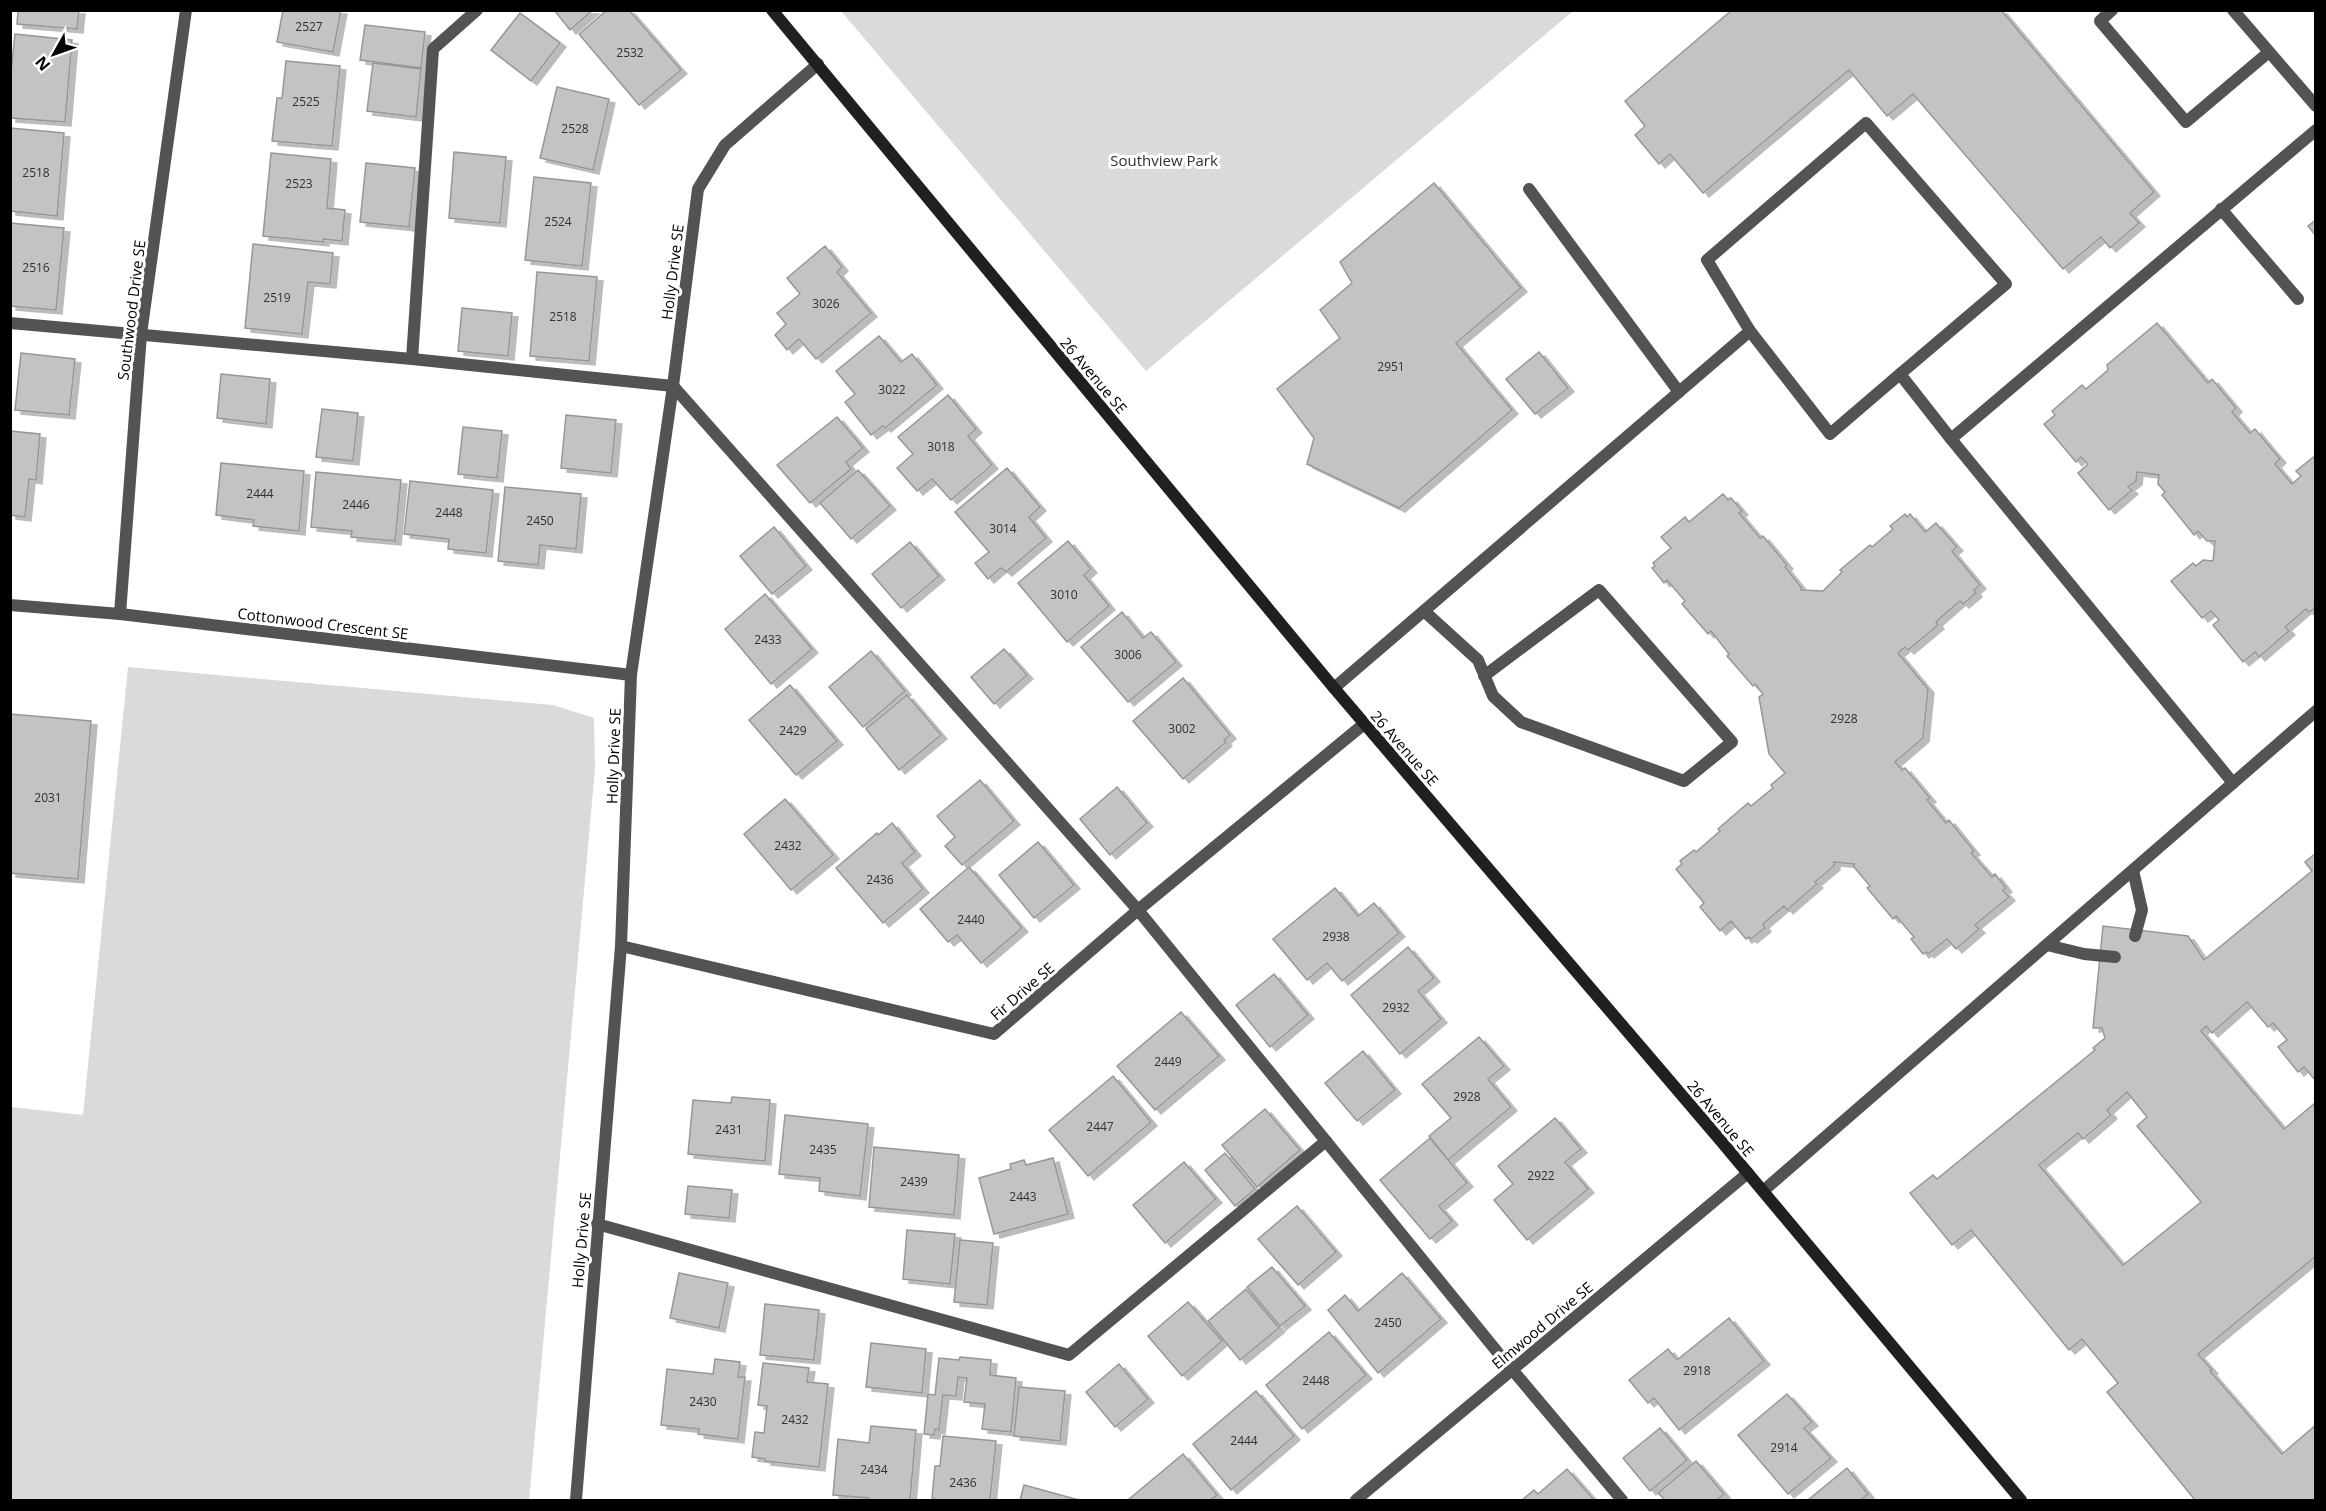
<svg xmlns="http://www.w3.org/2000/svg" width="2326" height="1511" font-family="'Open Sans',sans-serif">
<style>
.green{fill:#dadada}
.building{fill:#c3c3c3;stroke:#979797;stroke-width:1.5;fill-rule:evenodd;filter:url(#shadow)}
.lines{fill:none;stroke-linecap:round;stroke-linejoin:round}
.lane{stroke:#535353;stroke-width:12}
.street{stroke:#535353;stroke-width:12}
.secondary{stroke:#202020;stroke-width:12}
.labels{text-anchor:middle;dominant-baseline:central;stroke-width:6;stroke-linejoin:round;paint-order:stroke}
.number-label{font-size:12px;fill:#313131}
.park-label{font-size:15px;fill:#313131;stroke:#fff}
.street-label{font-size:15px;fill:#000;stroke:#fff}
</style>
<defs>
<filter id="shadow"><feDropShadow dx="6" dy="4" stdDeviation="0" flood-color="#0004"/></filter>
</defs>
<rect width="100%" height="100%" fill="#fff"/>
<g class="green">
<polygon points="841,11 1573,11 1146,371"/>
<polygon points="128,667 553,705 594,718 595,769 529,1500 11,1500 11,1107 83,1115"/>
</g>
<g class="building">
<polygon points="18,10 79,10 77,29 17,24"/>
<polygon points="283,10 341,10 333,52 277,42"/>
<polygon points="554,10 593,10 570,30"/>
<polygon points="607,10 629,10 681,70 639,105 579,34"/>
<polygon points="1732,10 2001,10 2154,192 2130,213 2139,223 2110,248 2101,237 2063,269 1913,94 1887,116 1849,70 1703,193 1670,154 1659,164 1635,135 1645,126 1625,101"/>
<polygon points="520,13 560,43 531,81 491,50"/>
<polygon points="365,25 425,32 421,68 360,60"/>
<polygon points="15,34 72,40 65,122 10,118 10,82"/>
<polygon points="286,61 340,66 332,146 272,141 277,98 282,98"/>
<polygon points="373,63 421,69 416,117 367,111"/>
<polygon points="557,87 609,99 593,170 540,158"/>
<polygon points="10,128 64,133 57,216 10,211"/>
<polygon points="454,152 506,157 500,223 449,218"/>
<polygon points="271,153 331,159 327,208 345,210 342,241 323,239 323,242 263,236"/>
<polygon points="366,163 415,168 409,227 360,222"/>
<polygon points="534,177 591,183 582,266 525,260"/>
<polygon points="1434,183 1521,288 1456,343 1512,410 1399,508 1307,464 1314,438 1277,389 1340,338 1320,310 1352,283 1340,262"/>
<polygon points="2316,220 2316,236 2308,226"/>
<polygon points="10,223 64,228 56,310 10,306"/>
<polygon points="253,244 333,253 330,284 308,282 302,334 245,328"/>
<polygon points="825,246 842,267 837,272 871,313 816,359 799,339 787,350 775,335 786,324 777,313 800,294 787,278"/>
<polygon points="537,272 597,277 589,361 530,356"/>
<polygon points="462,308 512,313 508,356 458,351"/>
<polygon points="2157,323 2208,383 2212,379 2236,408 2232,412 2250,433 2255,429 2280,459 2275,464 2292,484 2301,476 2296,471 2316,455 2316,607 2309,612 2306,609 2285,627 2289,631 2259,657 2255,652 2243,662 2213,625 2219,620 2211,611 2202,618 2171,581 2193,563 2196,566 2203,560 2213,561 2215,541 2207,541 2198,531 2194,535 2162,495 2165,492 2158,484 2159,475 2137,472 2136,481 2128,487 2132,490 2109,510 2078,473 2088,464 2081,457 2076,462 2044,424 2055,415 2052,411 2082,385 2086,389 2108,370 2107,365"/>
<polygon points="879,336 901,362 912,354 937,385 885,428 883,426 871,435 845,402 855,394 836,371"/>
<polygon points="1539,352 1568,388 1535,414 1506,379"/>
<polygon points="21,353 75,359 69,415 15,410"/>
<polygon points="221,374 270,379 266,424 217,418"/>
<polygon points="948,395 976,429 968,436 992,465 951,500 932,479 917,491 897,468 913,454 898,437"/>
<polygon points="322,409 358,413 353,461 316,457"/>
<polygon points="566,415 616,420 611,473 561,468"/>
<polygon points="837,417 863,448 846,462 851,469 810,503 777,465"/>
<polygon points="463,427 502,431 497,478 458,474"/>
<polygon points="10,431 40,434 36,480 29,479 25,517 10,515"/>
<polygon points="221,463 304,471 299,531 253,526 254,520 216,515"/>
<polygon points="1007,468 1040,507 1029,517 1046,538 1006,572 1001,568 988,579 975,563 989,552 955,512"/>
<polygon points="858,470 890,506 851,539 820,503"/>
<polygon points="316,472 401,480 395,541 351,537 352,531 311,527"/>
<polygon points="410,481 493,490 486,553 448,549 449,539 404,534"/>
<polygon points="505,487 581,494 576,549 540,545 538,565 498,561"/>
<polygon points="1723,494 1728,500 1731,498 1742,511 1739,513 1760,538 1763,536 1787,565 1785,567 1801,587 1801,590 1823,591 1842,572 1840,570 1870,545 1872,547 1893,529 1890,526 1905,514 1907,517 1910,514 1925,532 1936,523 1957,547 1952,551 1980,585 1974,590 1976,593 1963,604 1960,601 1936,622 1938,625 1908,650 1905,647 1898,653 1928,689 1923,738 1895,762 1902,770 1905,768 1930,798 1927,800 1946,823 1949,820 1974,851 1971,853 1992,877 1995,874 2006,888 2003,890 2009,897 1975,925 1979,929 1956,949 1947,939 1928,954 1926,952 1923,954 1911,939 1914,937 1896,916 1893,919 1867,888 1870,886 1854,867 1854,864 1834,862 1834,866 1815,882 1817,884 1787,910 1784,906 1763,924 1765,928 1751,939 1749,937 1746,939 1731,921 1720,931 1700,907 1704,903 1676,869 1682,864 1680,861 1694,850 1696,852 1720,831 1718,829 1748,803 1751,806 1773,788 1771,785 1785,773 1769,754 1759,697 1763,694 1755,684 1753,686 1727,656 1729,654 1711,631 1708,634 1682,604 1685,601 1667,580 1664,583 1652,568 1655,566 1653,563 1671,548 1661,537 1685,517 1689,522"/>
<polygon points="774,527 806,566 772,594 740,556"/>
<polygon points="1068,541 1091,569 1084,575 1109,606 1067,642 1018,583"/>
<polygon points="910,542 939,576 901,608 872,574"/>
<polygon points="765,594 812,649 771,684 725,629"/>
<polygon points="1122,612 1143,638 1151,632 1176,662 1128,702 1081,647"/>
<polygon points="1004,649 1027,675 994,704 971,677"/>
<polygon points="871,651 905,691 863,727 829,687"/>
<polygon points="1183,678 1230,735 1224,740 1226,742 1183,779 1133,721"/>
<polygon points="790,685 837,741 796,775 749,720"/>
<polygon points="907,695 941,735 899,770 866,729"/>
<polygon points="10,714 91,721 78,879 10,873"/>
<polygon points="980,780 1014,821 962,865 945,846 955,837 937,816"/>
<polygon points="1117,787 1147,823 1110,855 1080,819"/>
<polygon points="785,799 833,855 791,890 744,834"/>
<polygon points="892,823 915,852 902,863 923,889 883,923 836,868 877,833 878,835"/>
<polygon points="1038,842 1074,885 1034,918 999,875"/>
<path d="M 2316,853 L 2316,1081 L 2304,1067 L 2298,1072 L 2278,1047 L 2287,1040 L 2273,1023 L 2268,1027 L 2247,1002 L 2212,1033 L 2206,1026 L 2201,1031 L 2284,1129 L 2316,1102 L 2316,1256 L 2198,1354 L 2212,1370 L 2210,1371 L 2282,1454 L 2316,1425 L 2316,1498 L 2313,1500 L 2195,1500 L 2107,1392 L 2118,1383 L 2082,1339 L 2069,1350 L 1971,1230 L 1952,1245 L 1910,1193 L 1933,1175 L 1937,1179 L 2095,1050 L 2093,1048 L 2105,1038 L 2102,1028 L 2093,1028 L 2103,926 L 2188,936 L 2204,960 L 2312,871 L 2305,862 ZM 2127,1092 L 2147,1117 L 2137,1126 L 2201,1202 L 2123,1265 L 2039,1165 L 2078,1133 L 2083,1139 L 2111,1115 L 2107,1110 Z"/>
<polygon points="969,867 1022,928 981,963 957,935 948,942 920,909"/>
<polygon points="1335,888 1358,916 1374,903 1399,933 1342,981 1327,963 1307,980 1273,939"/>
<polygon points="1408,947 1434,978 1418,991 1441,1019 1400,1054 1351,995"/>
<polygon points="1274,974 1308,1015 1270,1047 1236,1005"/>
<polygon points="1181,1012 1219,1056 1155,1110 1117,1066"/>
<polygon points="1479,1037 1504,1066 1488,1079 1511,1107 1448,1160 1429,1136 1451,1118 1422,1084"/>
<polygon points="1363,1051 1395,1090 1357,1121 1325,1083"/>
<polygon points="1113,1076 1151,1122 1088,1176 1049,1130"/>
<polygon points="732,1097 770,1100 765,1161 688,1154 693,1100 731,1103"/>
<polygon points="1265,1109 1300,1150 1257,1187 1222,1145"/>
<polygon points="785,1115 868,1124 860,1196 819,1191 820,1178 779,1174"/>
<polygon points="1555,1118 1581,1149 1565,1162 1588,1189 1527,1240 1494,1200 1513,1184 1498,1166"/>
<polygon points="1430,1138 1467,1183 1439,1206 1452,1221 1430,1239 1380,1180"/>
<polygon points="874,1147 959,1155 954,1215 869,1207"/>
<polygon points="1225,1153 1255,1189 1235,1206 1205,1170"/>
<polygon points="1053,1158 1068,1214 994,1234 979,1178 1011,1169 1010,1164 1024,1160 1026,1165"/>
<polygon points="1184,1162 1216,1199 1165,1243 1133,1205"/>
<polygon points="688,1186 732,1190 729,1218 685,1214"/>
<polygon points="1297,1206 1336,1252 1298,1285 1258,1239"/>
<polygon points="907,1230 955,1234 950,1284 903,1279"/>
<polygon points="960,1240 993,1243 987,1305 954,1302"/>
<polygon points="1272,1267 1305,1306 1280,1326 1247,1287"/>
<polygon points="679,1273 728,1283 719,1328 670,1318"/>
<polygon points="1402,1273 1441,1319 1378,1373 1328,1310 1345,1295 1358,1311"/>
<polygon points="1246,1289 1279,1328 1240,1360 1208,1321"/>
<polygon points="1188,1302 1222,1341 1182,1376 1148,1336"/>
<polygon points="765,1304 819,1310 814,1360 760,1355"/>
<polygon points="1729,1318 1764,1361 1679,1430 1654,1398 1648,1403 1629,1380 1668,1349 1677,1360"/>
<polygon points="1329,1332 1366,1375 1302,1429 1266,1385"/>
<polygon points="871,1343 926,1349 922,1393 866,1387"/>
<polygon points="960,1357 991,1360 990,1375 1016,1378 1011,1432 982,1429 985,1404 964,1402 967,1378 958,1377 956,1396 943,1395 939,1430 935,1429 934,1435 924,1434 928,1394 935,1395 939,1358 959,1360"/>
<polygon points="715,1359 740,1362 738,1377 745,1377 738,1439 698,1434 699,1429 661,1425 667,1369 713,1374"/>
<polygon points="763,1363 809,1368 807,1382 828,1384 819,1467 765,1461 765,1459 752,1457 755,1432 764,1433 767,1406 758,1405"/>
<polygon points="1119,1364 1148,1399 1115,1427 1086,1392"/>
<polygon points="1019,1387 1065,1391 1060,1441 1014,1436"/>
<polygon points="1256,1391 1294,1436 1231,1490 1193,1444"/>
<polygon points="1787,1394 1812,1422 1804,1428 1831,1458 1788,1494 1738,1435"/>
<polygon points="871,1426 916,1430 910,1500 869,1500 869,1498 833,1495 838,1439 869,1443"/>
<polygon points="1660,1428 1687,1460 1650,1491 1623,1458"/>
<polygon points="943,1436 996,1441 990,1500 936,1500 932,1498 935,1466 940,1466"/>
<polygon points="1183,1454 1217,1495 1210,1500 1128,1500"/>
<polygon points="1696,1461 1724,1494 1716,1500 1665,1500 1658,1493"/>
<polygon points="1847,1468 1868,1494 1860,1500 1808,1500"/>
<polygon points="1567,1469 1594,1500 1522,1500 1534,1490 1538,1494"/>
<polygon points="1024,1485 1079,1500 1020,1500"/>
</g>
<g class="lines">
<g class="lane">
<polyline points="2112,10 2100,21 2186,122 2269,52"/>
<polyline points="2233,10 2316,106"/>
<polyline points="1529,189 1679,392"/>
<polyline points="2221,209 2298,299"/>
<polyline points="10,323 412,359 673,386 1138,910 1499,1354 1622,1500"/>
<polyline points="1750,331 1707,260 1866,123 2006,284 1900,374"/>
<polyline points="412,359 433,49 477,10"/>
<polyline points="1424,611 1478,660 1493,696 1521,722 1684,781 1732,742 1599,590 1484,676"/>
<polyline points="1334,688 1750,331 1830,434 1900,374 1951,439"/>
<polyline points="2233,783 1951,439 2316,130"/>
<polyline points="2133,870 2142,910 2135,936"/>
<polyline points="2047,945 2084,954 2115,957"/>
<polyline points="1763,1191 2316,711"/>
<polyline points="597,1224 1069,1355 1326,1141"/>
</g>
<g class="street">
<polyline points="10,605 120,614 631,675"/>
<polyline points="120,614 141,334 186,10"/>
<polyline points="621,946 994,1034 1138,910 1364,724"/>
<polyline points="576,1500 621,946 631,675 673,386 698,189 725,145 818,64"/>
<polyline points="1356,1500 1748,1173"/>
</g>
<polyline class="secondary" points="772,10 1334,688 1721,1141 2021,1500"/>
</g>
<g class="labels">
<g class="number-label">
<text x="309" y="26">2527</text>
<text x="630" y="52">2532</text>
<text x="306" y="101">2525</text>
<text x="575" y="128">2528</text>
<text x="36" y="172">2518</text>
<text x="299" y="183">2523</text>
<text x="558" y="221">2524</text>
<text x="36" y="267">2516</text>
<text x="277" y="297">2519</text>
<text x="826" y="303">3026</text>
<text x="563" y="316">2518</text>
<text x="1391" y="366">2951</text>
<text x="892" y="389">3022</text>
<text x="941" y="446">3018</text>
<text x="260" y="493">2444</text>
<text x="356" y="504">2446</text>
<text x="449" y="512">2448</text>
<text x="540" y="520">2450</text>
<text x="1003" y="528">3014</text>
<text x="1064" y="594">3010</text>
<text x="768" y="639">2433</text>
<text x="1128" y="654">3006</text>
<text x="1844" y="718">2928</text>
<text x="1182" y="728">3002</text>
<text x="793" y="730">2429</text>
<text x="48" y="797">2031</text>
<text x="788" y="845">2432</text>
<text x="880" y="879">2436</text>
<text x="971" y="919">2440</text>
<text x="1336" y="936">2938</text>
<text x="1396" y="1007">2932</text>
<text x="1168" y="1061">2449</text>
<text x="1467" y="1096">2928</text>
<text x="1100" y="1126">2447</text>
<text x="729" y="1129">2431</text>
<text x="823" y="1149">2435</text>
<text x="1541" y="1175">2922</text>
<text x="914" y="1181">2439</text>
<text x="1023" y="1196">2443</text>
<text x="1388" y="1322">2450</text>
<text x="1697" y="1370">2918</text>
<text x="1316" y="1380">2448</text>
<text x="703" y="1401">2430</text>
<text x="795" y="1419">2432</text>
<text x="1244" y="1440">2444</text>
<text x="1784" y="1447">2914</text>
<text x="874" y="1469">2434</text>
<text x="963" y="1482">2436</text>
</g>
<g class="park-label">
<text x="1164" y="160">Southview Park</text>
</g>
<g class="street-label">
<text transform="translate(672 272) rotate(-83)">Holly Drive SE</text>
<text transform="translate(131 310) rotate(-83)">Southwood Drive SE</text>
<text transform="translate(1094 375) rotate(50)">26 Avenue SE</text>
<text transform="translate(323 623) rotate(7)">Cottonwood Crescent SE</text>
<text transform="translate(1405 748) rotate(49)">26 Avenue SE</text>
<text transform="translate(613 756) rotate(-88)">Holly Drive SE</text>
<text transform="translate(1022 991) rotate(-41)">Fir Drive SE</text>
<text transform="translate(1721 1118) rotate(50)">26 Avenue SE</text>
<text transform="translate(581 1240) rotate(-85)">Holly Drive SE</text>
<text transform="translate(1542 1325) rotate(-40)">Elmwood Drive SE</text>
</g>
</g>
<rect width="2326" height="1511" fill="none" stroke="#000000" stroke-width="24"/>
<g transform="translate(54 54) rotate(230)" stroke="#ffffff" stroke-width="4.5" paint-order="stroke">
<path d="M0-4.5L10 22L0 15L-10 22Z" fill="#000000"/>
<text y="-9" font-size="16" font-weight="bold" text-anchor="middle" fill="#000000">N</text>
</g>
</svg>
